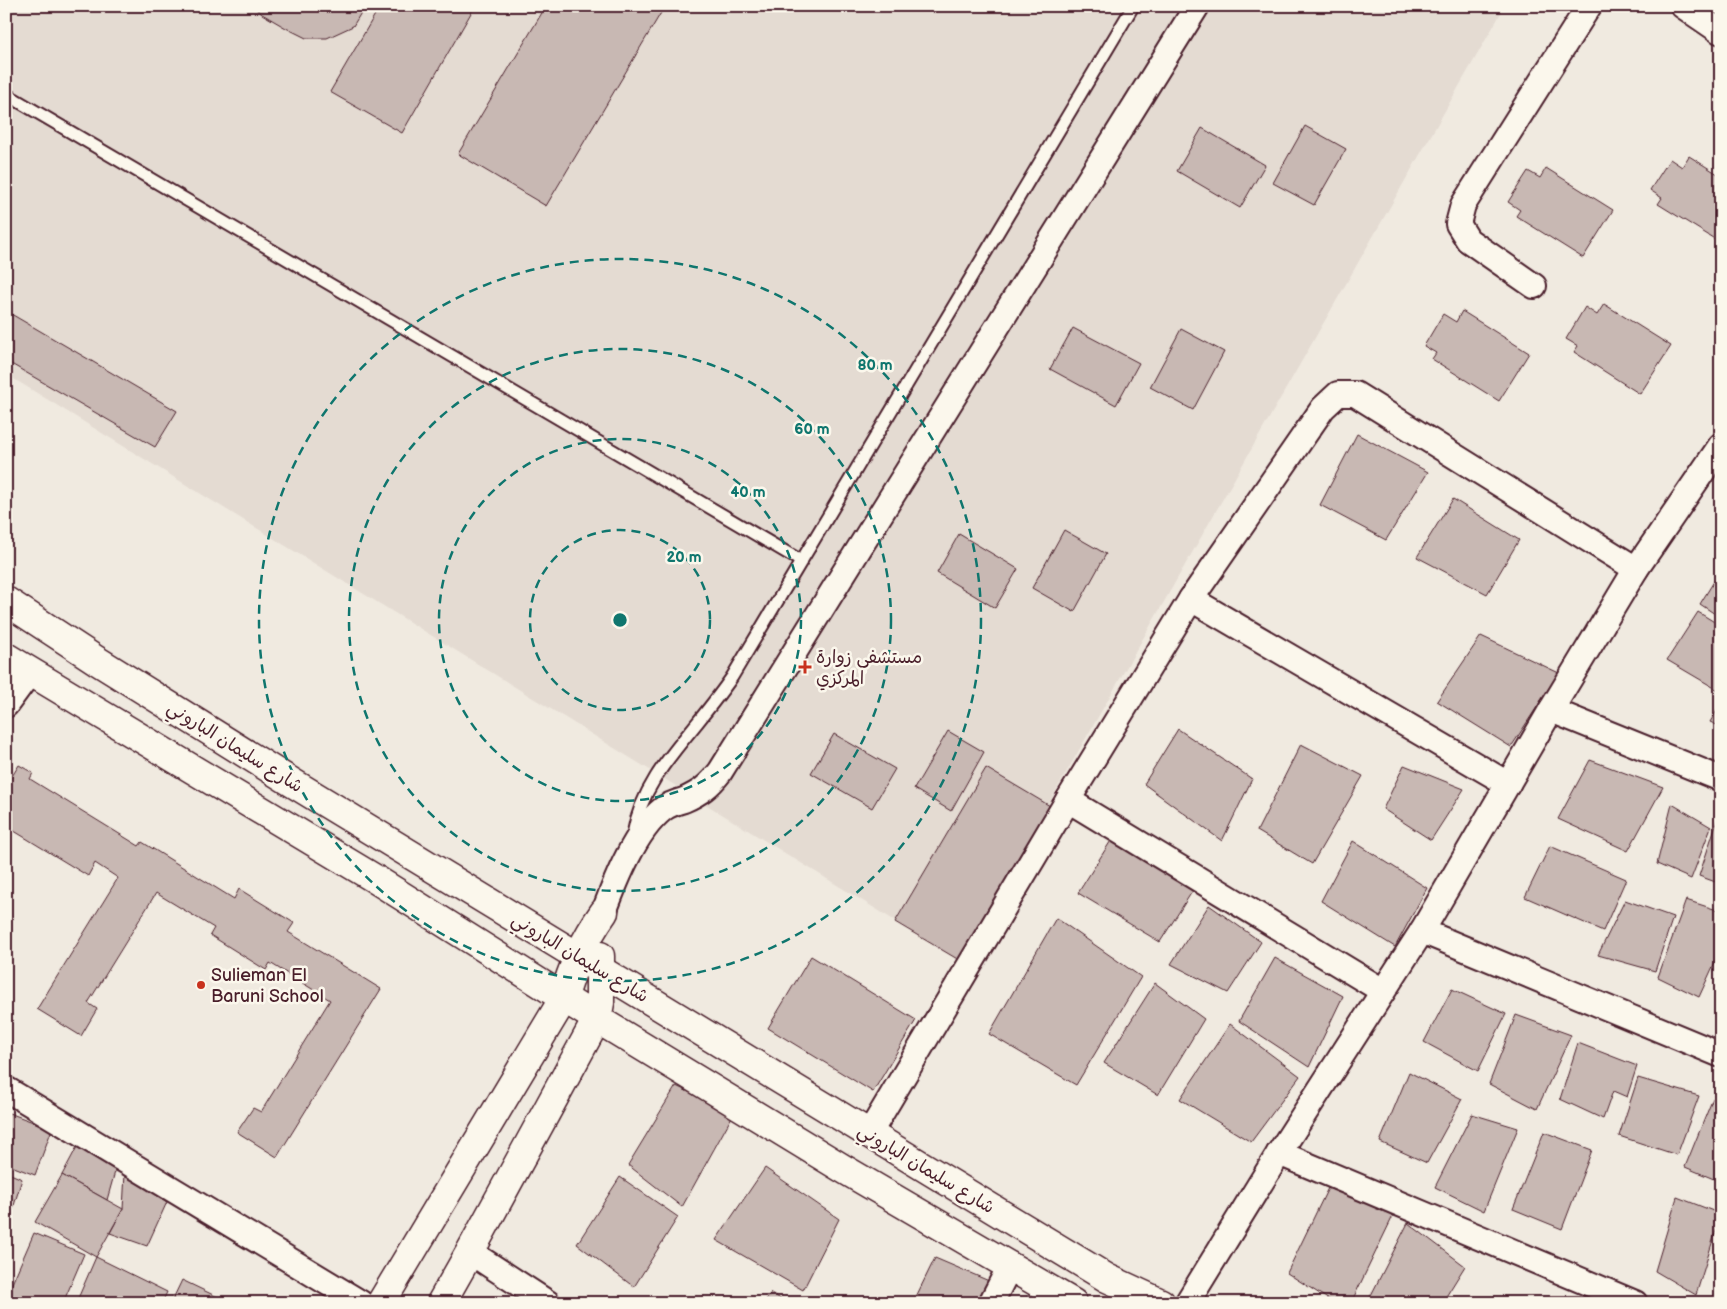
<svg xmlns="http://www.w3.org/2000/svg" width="1727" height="1309" font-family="'Balsamiq Sans','Playpen Sans Arabic',sans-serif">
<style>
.built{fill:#e4dbd2}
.building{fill:#c8b8b3;stroke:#4a1f2b}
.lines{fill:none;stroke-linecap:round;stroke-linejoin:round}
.lane-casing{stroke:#4a1f2b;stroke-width:15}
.street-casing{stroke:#4a1f2b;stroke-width:28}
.secondary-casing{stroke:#4a1f2b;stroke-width:31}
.lane{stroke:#fbf7ec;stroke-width:11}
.street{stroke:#fbf7ec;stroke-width:24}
.secondary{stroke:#fbf7ec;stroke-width:28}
.ring{fill:none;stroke:#0f766e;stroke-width:2.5;stroke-dasharray:9 6}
.poi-dot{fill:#c8321e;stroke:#fbf7ec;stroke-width:2}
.labels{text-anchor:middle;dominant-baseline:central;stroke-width:5;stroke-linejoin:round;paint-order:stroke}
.poi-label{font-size:18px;fill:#4a1f2b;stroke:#fbf7ec;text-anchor:start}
.street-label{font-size:18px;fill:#4a1f2b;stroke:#fbf7ec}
.centre{fill:#0f766e;stroke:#fbf7ec;stroke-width:2.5}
.ring-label{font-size:15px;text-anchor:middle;font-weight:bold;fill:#0f766e;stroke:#fbf7ec;stroke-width:5;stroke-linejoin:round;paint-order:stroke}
</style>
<rect width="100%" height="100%" fill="#f0eae0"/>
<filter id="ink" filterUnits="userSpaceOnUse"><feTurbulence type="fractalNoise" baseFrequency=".02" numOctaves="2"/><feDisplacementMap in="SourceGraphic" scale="10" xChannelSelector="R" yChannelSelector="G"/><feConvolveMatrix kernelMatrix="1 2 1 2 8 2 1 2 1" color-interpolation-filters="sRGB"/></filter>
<g filter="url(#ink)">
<polygon class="built" points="6,6 1505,6 959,960 6,374"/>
<g class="building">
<polygon points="253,6 365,6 353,26 327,38 306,38 286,28 262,14"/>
<polygon points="380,6 475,6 402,133 330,92"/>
<polygon points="546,6 665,6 546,206 458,154"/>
<polygon points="1305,126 1346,149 1314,205 1273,183"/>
<polygon points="1202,128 1265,165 1240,208 1177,171"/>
<polygon points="1689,156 1721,176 1721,243 1658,204 1662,198 1650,190 1670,159 1682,167"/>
<polygon points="1546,168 1613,210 1583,258 1516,216 1520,210 1508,202 1528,171 1540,178"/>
<polygon points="1604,304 1671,346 1640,394 1574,352 1578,346 1566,339 1585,307 1597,315"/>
<polygon points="6,311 177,411 155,447 6,361"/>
<polygon points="1462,311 1529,353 1499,401 1432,359 1436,353 1424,346 1443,314 1456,322"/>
<polygon points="1073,328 1139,363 1116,405 1050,369"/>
<polygon points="1181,329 1224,352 1193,410 1150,387"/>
<polygon points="1357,434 1428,472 1386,540 1320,505"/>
<polygon points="1453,499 1519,540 1487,594 1417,557"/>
<polygon points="1064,530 1106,554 1074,612 1032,588"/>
<polygon points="959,534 1018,569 995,608 937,573"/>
<polygon points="1721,570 1721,618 1700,604"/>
<polygon points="1698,612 1721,626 1721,686 1718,690 1667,660"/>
<polygon points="1481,636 1559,673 1511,747 1437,701"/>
<polygon points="1721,704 1721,727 1710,722"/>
<polygon points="1178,729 1252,779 1222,841 1144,784"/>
<polygon points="948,731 984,752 951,811 914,789"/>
<polygon points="834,734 895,769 872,808 811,773"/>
<polygon points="1301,744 1363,776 1312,864 1257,831"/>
<polygon points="1590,760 1663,787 1628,851 1558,819"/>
<polygon points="19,765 33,773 30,779 139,846 142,842 234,899 239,889 294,923 288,932 381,989 277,1157 237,1132 253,1108 261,1112 330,1000 270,963 266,970 210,935 214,928 156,893 88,1003 97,1009 81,1036 37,1009 118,878 95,863 88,876 6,826 6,786"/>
<polygon points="1404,765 1464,789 1431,840 1383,809"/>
<polygon points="986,768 1050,806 959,960 895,922"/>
<polygon points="1672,804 1711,827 1691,879 1657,864"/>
<polygon points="1721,809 1721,884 1699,876"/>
<polygon points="1112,839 1195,887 1160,942 1078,893"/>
<polygon points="1353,841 1427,888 1395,947 1321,901"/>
<polygon points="1550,846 1626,879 1603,931 1525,897"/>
<polygon points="1625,900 1673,917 1655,971 1598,955"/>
<polygon points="1686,900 1717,910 1721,906 1721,949 1699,997 1658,977"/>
<polygon points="1209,905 1261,942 1228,993 1171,964"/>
<polygon points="1056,918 1141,977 1076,1085 989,1034"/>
<polygon points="811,956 916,1020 873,1092 768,1028"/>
<polygon points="1275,958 1343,996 1309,1067 1239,1021"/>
<polygon points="1155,983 1204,1019 1158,1095 1104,1063"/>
<polygon points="1452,989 1506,1014 1478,1071 1424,1042"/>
<polygon points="1516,1015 1571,1035 1537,1109 1489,1084"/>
<polygon points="1230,1024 1300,1076 1251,1142 1180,1099"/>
<polygon points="1578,1043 1637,1066 1627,1097 1613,1091 1603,1119 1560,1099"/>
<polygon points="1409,1072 1462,1099 1427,1163 1380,1142"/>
<polygon points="1638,1078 1699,1096 1677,1155 1619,1136"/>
<polygon points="676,1086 734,1113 682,1207 628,1165"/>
<polygon points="1713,1098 1721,1102 1721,1182 1685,1167"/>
<polygon points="9,1113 52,1129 35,1175 6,1164 6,1119"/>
<polygon points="1472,1114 1518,1128 1484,1211 1435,1187"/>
<polygon points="1544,1132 1592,1150 1562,1229 1513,1209"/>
<polygon points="78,1145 116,1168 107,1200 62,1175"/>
<polygon points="765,1168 839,1219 803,1290 716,1240"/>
<polygon points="6,1172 22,1179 6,1232"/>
<polygon points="125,1173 167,1202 147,1246 110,1233 123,1209"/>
<polygon points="62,1175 123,1209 96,1257 35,1222"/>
<polygon points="620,1177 678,1217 634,1287 577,1244"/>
<polygon points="1328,1188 1394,1214 1351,1303 1334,1303 1287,1273"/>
<polygon points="1677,1197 1721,1214 1696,1295 1655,1271"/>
<polygon points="1408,1223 1465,1266 1442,1303 1367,1303"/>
<polygon points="34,1233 84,1254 63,1303 26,1303 7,1295"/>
<polygon points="96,1257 167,1292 162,1303 76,1303"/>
<polygon points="935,1258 989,1281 979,1303 913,1303"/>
<polygon points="182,1280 230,1303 171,1303"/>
<polygon points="771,1293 787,1303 764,1303"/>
</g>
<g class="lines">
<g class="lane-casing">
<g id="lane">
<polyline points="6,94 801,561"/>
<path d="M 633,834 C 641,789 669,757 697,723 C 709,708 721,693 732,677 L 1132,8"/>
</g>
</g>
<g class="street-casing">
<g id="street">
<polyline points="1683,6 1721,32"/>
<polyline points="1534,286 1468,240 1458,224 1463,205 1589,6"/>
<polyline points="1191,599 1508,784"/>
<polyline points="6,705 31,671"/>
<polyline points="1551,710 1721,779"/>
<polyline points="1068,800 1383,991"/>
<path d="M 604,912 C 616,880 635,831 663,809 C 668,805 677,802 684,800 C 700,793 709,786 720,772 L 1197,6"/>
<polyline points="1422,931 1721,1055"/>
<polyline points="6,1089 361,1303"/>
<polyline points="869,1134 1068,800 1191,599 1323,408 1338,394 1355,394 1636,569"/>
<polyline points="1279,1153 1635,1303"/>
<polyline points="470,1252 548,1303"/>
<polyline points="991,1303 1010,1266"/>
<polyline points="1187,1303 1279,1153 1422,931 1551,710 1636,569 1721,445"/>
</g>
</g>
<g class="secondary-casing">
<g id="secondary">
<polyline points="6,601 96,660 293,783 1011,1220 1107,1278 1161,1303"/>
<polyline points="6,657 372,877 597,1019 842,1168 1073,1303"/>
<path d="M 381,1303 L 564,998 C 572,965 585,939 604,912"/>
<polyline points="441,1303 470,1252 597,1019 600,1003 600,956"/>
</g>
</g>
<use href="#lane" class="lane"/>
<use href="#street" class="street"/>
<use href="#secondary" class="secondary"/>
</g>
</g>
<g class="ring">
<circle cx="620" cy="620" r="90"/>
<circle cx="620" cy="620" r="181"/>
<circle cx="620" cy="620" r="271"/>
<circle cx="620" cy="620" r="361"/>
</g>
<g class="poi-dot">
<path d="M802.5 659.5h5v5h5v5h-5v5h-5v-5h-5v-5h5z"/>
<circle cx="201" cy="985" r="5"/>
</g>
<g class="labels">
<g class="poi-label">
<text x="816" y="657">مستشفي زوارة<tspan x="816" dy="21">المركزي</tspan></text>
<text x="211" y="975">Sulieman El<tspan x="211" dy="21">Baruni School</tspan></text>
</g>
<g class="street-label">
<text transform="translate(235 747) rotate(32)">شارع سليمان الباروني</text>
<text transform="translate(580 958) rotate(31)">شارع سليمان الباروني</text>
<text transform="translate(926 1169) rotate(31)">شارع سليمان الباروني</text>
</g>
</g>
<circle cx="620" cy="620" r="8" class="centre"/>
<g class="ring-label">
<text x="875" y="370">80 m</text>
<text x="812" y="434">60 m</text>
<text x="748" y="497">40 m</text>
<text x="684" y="562">20 m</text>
</g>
<rect width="1727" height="1309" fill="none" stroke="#fbf7ec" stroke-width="25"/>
<rect x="12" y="12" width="1702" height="1284" fill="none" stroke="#4a1f2b" stroke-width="2" filter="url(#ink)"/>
</svg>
